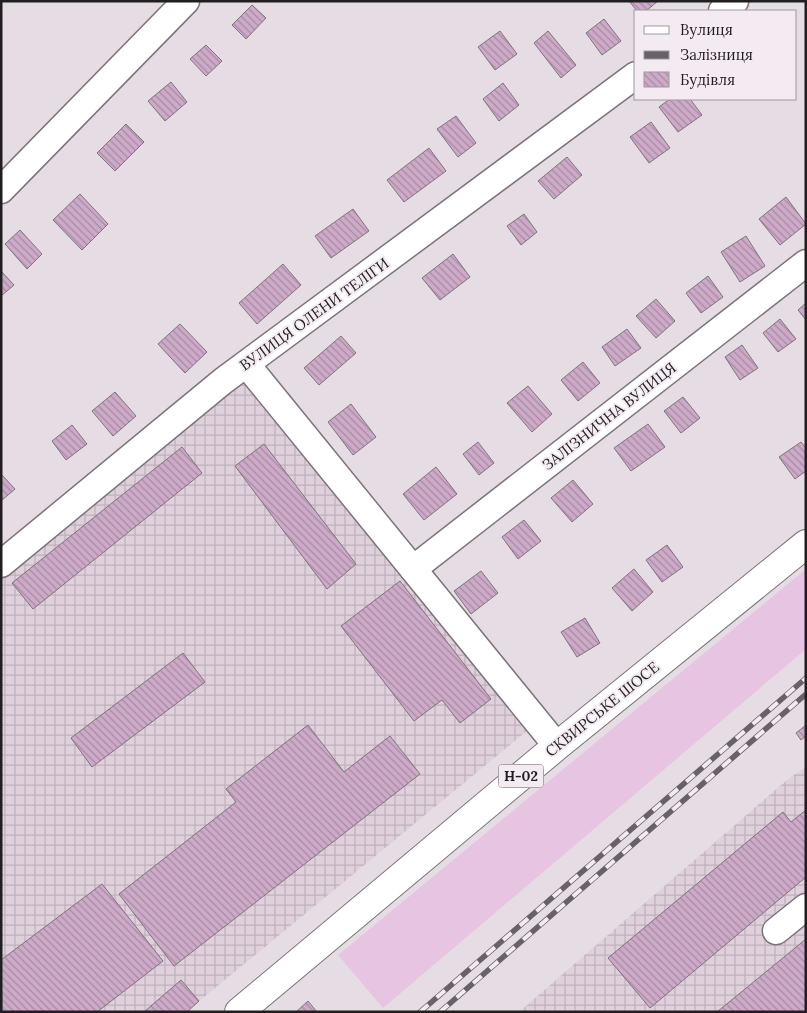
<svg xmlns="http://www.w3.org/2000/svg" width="807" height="1013" font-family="Lora,serif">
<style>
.industrial{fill:url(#industrial-grid)}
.grass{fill:#e7c4e2}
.building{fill:url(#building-back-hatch);stroke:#7c747b}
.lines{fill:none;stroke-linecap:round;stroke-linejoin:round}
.minor-casing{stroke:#7c747b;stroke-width:29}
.major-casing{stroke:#7c747b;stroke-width:30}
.minor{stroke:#fff;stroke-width:26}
.major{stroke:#fff;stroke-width:28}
.rail-casing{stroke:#676266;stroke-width:5.5}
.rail{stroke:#f3eaf2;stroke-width:4;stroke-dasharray:11;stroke-linecap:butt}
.labels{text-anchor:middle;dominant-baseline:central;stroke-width:4;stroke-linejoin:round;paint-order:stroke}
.shield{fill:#f3eaf2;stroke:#605b5f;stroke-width:1}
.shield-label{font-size:14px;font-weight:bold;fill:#211e20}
.street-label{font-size:15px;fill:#211e20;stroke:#f3eaf2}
</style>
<defs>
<pattern id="industrial-grid" width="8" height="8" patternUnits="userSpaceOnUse" patternTransform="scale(1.25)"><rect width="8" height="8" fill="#dfd0dc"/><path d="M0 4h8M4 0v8" fill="none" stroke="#bfb2bc"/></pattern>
<pattern id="building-back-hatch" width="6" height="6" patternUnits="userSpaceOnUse" patternTransform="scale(1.25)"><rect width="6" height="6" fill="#ceaac9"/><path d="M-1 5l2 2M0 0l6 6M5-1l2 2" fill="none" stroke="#a78aa3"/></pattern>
</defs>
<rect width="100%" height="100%" fill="#e6dde4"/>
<g class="industrial">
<polygon points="250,369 533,726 186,1012 1,1012 1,576"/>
<polygon points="806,767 806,1012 519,1012 788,779"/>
</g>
<polygon class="grass" points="806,569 806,649 383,1008 338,955"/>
<g class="building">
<polygon points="629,1 658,1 646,11 637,11"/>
<polygon points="252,5 266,18 246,39 232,25"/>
<polygon points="604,19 621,41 602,55 586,33"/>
<polygon points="500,31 517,54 495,70 478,47"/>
<polygon points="548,31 576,65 561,78 534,43"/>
<polygon points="206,45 222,61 206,76 190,59"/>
<polygon points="171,82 187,102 165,121 148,101"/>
<polygon points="503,83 519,105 499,121 483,99"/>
<polygon points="670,99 690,99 702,115 678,132 659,107"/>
<polygon points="456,116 476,143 458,157 437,129"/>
<polygon points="651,122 670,148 649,163 630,137"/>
<polygon points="126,124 144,142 115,171 97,153"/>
<polygon points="429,148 446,171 404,202 387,180"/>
<polygon points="567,157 582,175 554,199 538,181"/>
<polygon points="80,194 108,224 82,250 53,220"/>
<polygon points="786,197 806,224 780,245 759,219"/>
<polygon points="353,209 369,231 331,258 315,236"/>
<polygon points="524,214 537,232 521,245 507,226"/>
<polygon points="20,230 42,254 27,269 5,244"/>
<polygon points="746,236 765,266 740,282 721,252"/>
<polygon points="453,254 470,277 440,300 422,278"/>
<polygon points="283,264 301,285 257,324 239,303"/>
<polygon points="1,271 14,285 1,296"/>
<polygon points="708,276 723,297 701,313 686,293"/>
<polygon points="656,299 675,321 656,338 636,316"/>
<polygon points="806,303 806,320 798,310"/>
<polygon points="780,319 796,339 778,352 763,333"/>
<polygon points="180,324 207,352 185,373 158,344"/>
<polygon points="627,329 641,348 615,366 602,347"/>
<polygon points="341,336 356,353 319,385 304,368"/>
<polygon points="742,345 758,368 740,380 725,357"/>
<polygon points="583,362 600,383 578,401 561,380"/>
<polygon points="528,386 552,414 532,432 507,403"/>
<polygon points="115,392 136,416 113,436 92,411"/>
<polygon points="683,397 700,418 681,433 664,411"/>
<polygon points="351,404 376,437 353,455 328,422"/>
<polygon points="648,424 665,447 631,471 614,448"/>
<polygon points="72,425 87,444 66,460 52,441"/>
<polygon points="478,442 494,463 479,475 463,454"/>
<polygon points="801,442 806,448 806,471 795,479 779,457"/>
<polygon points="264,444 356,564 327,589 235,466"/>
<polygon points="182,447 202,473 33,609 12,583"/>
<polygon points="436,467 457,494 424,520 403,494"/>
<polygon points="1,474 15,489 1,501"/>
<polygon points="573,480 593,504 572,522 551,498"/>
<polygon points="524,520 541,541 518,559 502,537"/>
<polygon points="667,545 683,567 662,582 646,560"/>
<polygon points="634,569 653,592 632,611 612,588"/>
<polygon points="481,571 498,593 471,614 454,591"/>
<polygon points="400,581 491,699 460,723 442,700 414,721 341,626"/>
<polygon points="585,618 600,643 577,657 561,632"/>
<polygon points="183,653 205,682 92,767 71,738"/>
<polygon points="308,725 344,772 390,736 420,774 174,966 119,894 236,802 226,789"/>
<polygon points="806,725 806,736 801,740 796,733"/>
<polygon points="806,810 806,877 650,1008 608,958 783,812 791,822"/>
<polygon points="102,884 163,961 97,1012 2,1012 1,960"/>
<polygon points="806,939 806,1012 717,1012"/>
<polygon points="181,980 199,1001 187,1012 144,1012"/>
<polygon points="308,1001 317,1012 296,1012"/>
</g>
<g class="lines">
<g class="minor-casing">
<g id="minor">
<polyline points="722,11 735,1"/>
<polyline points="1,190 186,1"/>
<polyline points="247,365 557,746"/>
<polyline points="1,564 223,381 636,75"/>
<polyline points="413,569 806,263"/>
<polyline points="776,931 806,907"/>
</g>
</g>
<g class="major-casing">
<polyline id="major" points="239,1012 557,746 806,544"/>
</g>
<use href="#minor" class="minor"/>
<use href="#major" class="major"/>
<g class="rail-casing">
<g id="rail">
<polyline points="420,1012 806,678"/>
<polyline points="440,1012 806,694"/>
</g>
</g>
<use href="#rail" class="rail"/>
</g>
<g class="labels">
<rect class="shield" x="498.5" y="764.5" width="45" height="23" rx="4"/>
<g class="shield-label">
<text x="521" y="776">Н-02</text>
</g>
<g class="street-label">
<text transform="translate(314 314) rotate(-36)">ВУЛИЦЯ ОЛЕНИ ТЕЛІГИ</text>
<text transform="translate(609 416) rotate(-38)">ЗАЛІЗНИЧНА ВУЛИЦЯ</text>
<text transform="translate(602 709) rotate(-39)">СКВИРСЬКЕ ШОСЕ</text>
</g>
</g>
<rect width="807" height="1013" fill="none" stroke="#211e20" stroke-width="5"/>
<rect x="634" y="10" width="162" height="90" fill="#f3eaf2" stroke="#9f989e"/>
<rect x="644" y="26" width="25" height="8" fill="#ffffff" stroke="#9f989e"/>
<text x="680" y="35" font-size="15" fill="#211e20">Вулиця</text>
<rect x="644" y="51" width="25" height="8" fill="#676266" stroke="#9f989e"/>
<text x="680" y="60" font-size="15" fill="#211e20">Залізниця</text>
<rect x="644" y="72" width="25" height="15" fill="url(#building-back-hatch)" stroke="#9f989e"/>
<text x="680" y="85" font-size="15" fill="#211e20">Будівля</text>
</svg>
